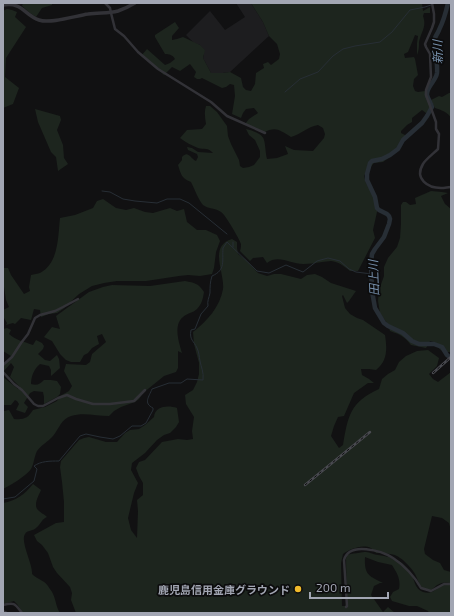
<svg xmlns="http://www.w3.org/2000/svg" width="454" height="616" font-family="'Exo 2','Noto Sans JP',sans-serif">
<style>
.built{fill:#1d1d1f}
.green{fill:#1d251e}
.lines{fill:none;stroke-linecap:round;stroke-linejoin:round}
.stream{stroke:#272e35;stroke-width:1}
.river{stroke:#272e35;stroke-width:4.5}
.minor{stroke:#323237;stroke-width:2.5}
.tertiary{stroke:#323237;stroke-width:3.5}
.rail-casing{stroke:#494a50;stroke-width:2.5}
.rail{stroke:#0c0c0d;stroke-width:1;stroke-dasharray:3;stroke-linecap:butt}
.poi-dot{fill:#f0ba2b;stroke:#0c0c0d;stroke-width:1.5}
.labels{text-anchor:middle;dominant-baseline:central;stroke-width:3.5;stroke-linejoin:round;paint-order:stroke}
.poi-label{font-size:11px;font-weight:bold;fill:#a2a6b3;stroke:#0c0c0d;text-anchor:end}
.water-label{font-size:12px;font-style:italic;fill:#7892ae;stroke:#0c0c0d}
</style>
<rect width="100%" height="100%" fill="#111112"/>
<polygon class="built" points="236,3 251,3 263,22 269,36 230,72 223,73 211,73 203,58 204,55 200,45 194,43 186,35 210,11 225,30 245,17"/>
<g class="green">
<polygon points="23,3 52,3 52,5 42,8 36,17 30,13 22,6"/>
<path d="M 251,3 L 422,3 L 423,11 L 430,7 L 430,13 L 424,13 L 423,16 C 427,27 421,32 419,42 C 419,46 419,50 417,55 L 417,43 L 418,36 L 415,35 L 413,40 L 408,52 L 404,54 L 405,58 L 414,57 L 415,59 L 418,75 L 414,79 L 413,86 L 415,91 L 418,92 L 425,91 C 425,96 427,103 431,107 L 431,111 L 426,113 L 422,110 L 412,118 L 412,122 L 407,125 L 401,131 L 401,133 L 407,136 L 403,141 L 399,150 L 383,162 L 374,163 L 366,172 L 364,176 L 366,183 L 376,199 L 377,203 L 377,212 L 373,230 L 375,238 L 358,271 L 350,271 C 344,266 339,262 331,261 C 328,261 325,262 322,262 C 316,263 309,264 303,264 C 291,264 278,254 267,263 L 263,257 L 253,258 L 250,261 L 240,251 C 241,248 241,246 241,244 C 240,240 225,214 221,212 C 216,208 208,209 203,205 C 199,201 194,188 191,182 C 181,178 181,174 178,165 L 182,160 L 182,157 C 188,150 190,158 196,161 L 198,157 L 197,154 L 188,150 L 187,147 L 192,148 L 198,152 L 213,153 C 208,147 204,150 198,148 C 191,145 185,142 180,138 L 187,130 L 202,129 L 206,124 C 205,118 204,112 206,106 L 210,106 L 217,112 L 227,126 L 228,136 L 231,144 L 239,160 L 240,166 L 243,168 L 249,167 L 254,165 L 260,157 L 260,151 L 255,140 L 249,135 L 246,129 C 269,135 263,139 267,159 L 277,158 L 288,154 L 285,146 L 294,150 L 313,151 L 324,138 L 325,134 L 323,128 L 318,125 C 307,127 301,134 291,137 C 279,130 276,126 263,133 L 245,124 L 249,119 L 258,113 L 254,108 L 246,109 L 243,113 L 241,118 L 232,114 L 235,96 L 234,85 L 230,84 L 226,87 L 222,88 L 202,78 L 200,79 L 197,79 L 194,77 L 196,72 L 190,64 L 180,71 L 172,67 L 164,75 L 151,63 L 141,56 L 147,49 L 165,65 L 170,63 L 175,59 C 173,55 169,54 165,54 L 155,37 L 155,35 L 175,22 L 179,28 L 172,36 L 172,40 L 177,39 L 183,37 L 200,45 L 205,50 L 203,58 L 211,73 L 223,73 L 230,72 L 241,78 L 243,87 L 246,90 L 251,91 L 255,84 L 256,73 L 264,68 L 263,64 L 268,62 L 271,65 L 279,59 L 280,54 L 277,44 L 269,36 L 263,22 Z"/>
<polygon points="7,9 12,10 17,12 15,17 26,27 6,58 5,77 19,88 13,104 3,108 3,11"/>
<path d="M 449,93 L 451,93 L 451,118 C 448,112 441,110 435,108 L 431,100 L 439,96 L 442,97 Z"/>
<polygon points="35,109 60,116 61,120 57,130 63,145 64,158 68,164 58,171 56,157 51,152 38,122"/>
<path d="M 431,191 L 442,192 L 448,193 L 441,196 L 445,204 L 451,209 L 451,352 C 441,352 440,350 434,342 L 430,341 L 426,348 L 411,345 C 404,336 401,335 390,331 L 387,323 L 380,313 L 378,301 L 379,290 L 384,276 L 384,267 L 388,258 L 397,247 L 400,238 L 401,224 L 401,205 L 403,202 L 406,202 L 410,205 L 416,204 L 415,198 Z"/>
<path d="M 103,199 L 116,208 L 126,210 L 134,208 L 145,212 L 153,213 L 170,208 L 177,211 L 184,209 L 187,222 L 197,230 L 206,230 L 217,235 L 220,241 L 216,252 L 214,268 L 212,274 L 200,276 L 188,275 L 179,276 L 146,281 L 117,281 L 104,283 L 92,286 L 79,294 L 63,309 L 57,313 L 49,314 L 41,317 L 40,310 L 34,309 L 31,320 L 21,318 L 15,324 L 13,323 L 6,325 L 7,323 L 4,318 L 3,310 L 9,307 L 6,300 L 4,287 L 3,286 L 3,268 L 8,268 L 11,275 L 24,294 L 30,291 L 29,287 L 31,275 C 34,274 38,274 40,273 C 59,263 58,236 60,218 L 75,215 L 93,208 L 97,201 Z"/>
<path d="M 232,239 L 237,242 L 237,248 L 238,254 L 246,260 L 258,273 L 267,276 L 274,274 L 281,274 L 301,279 L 307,275 L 315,274 L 322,277 L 331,283 L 356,291 L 349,301 L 347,303 L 343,295 L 342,296 L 345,308 L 350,314 L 357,318 L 363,320 L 385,335 C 387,348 388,361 376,370 L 369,369 L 361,369 L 362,375 L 369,379 L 374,383 L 368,383 L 354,393 L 344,416 L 338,417 L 334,426 L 331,436 L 339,448 L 343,445 C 348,416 350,402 379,389 L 382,379 L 388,374 L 395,370 L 399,362 L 406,356 L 417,351 L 428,350 L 439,358 L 437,366 L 429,374 L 433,379 L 438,382 L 451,372 L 451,531 L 449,523 L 442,518 L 432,516 L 424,549 L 425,554 L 433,560 L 440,563 L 444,570 L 451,572 L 451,583 C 441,581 438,584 431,590 C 418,589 420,583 415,574 C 413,570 404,560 400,558 C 394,553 383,553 376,553 C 375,551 372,549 371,548 C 362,544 350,549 343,554 L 341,563 L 342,606 L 347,606 L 346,559 L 347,555 C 350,554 363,552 366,552 C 370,552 374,555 378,555 C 391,557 402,559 410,572 C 415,579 414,589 423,592 C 432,595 436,589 442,585 L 451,585 L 451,605 L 450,608 L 451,608 L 451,613 L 429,613 L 428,611 L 417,606 L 409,606 L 392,601 L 390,597 L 393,592 L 399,589 C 401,579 397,573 392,565 L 378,562 L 365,557 C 364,575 369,576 383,583 L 380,583 L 374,586 L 371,595 L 383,612 L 388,607 L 395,613 L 76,613 L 71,600 L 72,593 L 70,587 L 57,573 L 53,567 L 48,553 L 42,545 L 37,541 L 34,535 L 56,523 L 64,522 L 64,502 L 62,482 L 60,467 L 61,461 L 79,440 L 84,438 L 89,437 L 106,442 L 117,442 L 125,433 L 130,430 L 139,429 L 145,425 L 154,417 C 155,406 168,405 177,408 L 179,422 L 176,427 L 170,433 L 164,435 L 157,440 L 145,453 L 132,463 L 131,470 L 138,483 L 134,493 L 128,518 L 131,530 L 137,538 L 138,511 L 137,500 L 143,495 L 143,483 L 139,476 L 136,468 L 139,462 L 145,460 L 162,442 L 178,439 L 187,440 L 193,439 L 192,431 L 194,417 L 186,404 L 185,395 L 193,390 L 197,382 L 199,374 L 199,363 L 194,344 L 193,332 C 207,321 220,307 223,289 C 225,273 208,246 232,239 Z"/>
<path d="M 185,281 C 195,283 198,283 204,292 C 203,298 202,304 197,309 C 193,313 187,313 183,317 C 173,325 179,342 182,353 L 178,351 L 178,368 L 176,372 L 164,376 L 143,393 L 139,399 L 135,402 L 121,407 L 114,411 L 109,416 C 97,416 83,412 71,416 C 61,419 59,429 53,436 C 48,442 41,445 37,451 C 34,457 34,464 31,469 C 26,476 11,485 3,489 L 4,411 L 9,410 L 14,419 C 24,420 28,418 33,410 L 45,407 L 57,401 L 60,396 L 69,391 L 72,386 L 64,371 L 66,364 L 86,365 L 90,362 L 92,354 L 106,342 L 102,334 L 97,336 L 99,344 L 92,348 L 88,353 L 84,355 L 80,362 L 71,362 L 66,360 L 60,354 L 52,341 L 44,337 L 52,327 L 60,329 L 56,316 L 89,292 L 103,287 L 112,285 L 150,286 Z"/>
<path d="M 7,328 L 11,330 L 9,334 C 15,340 25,342 33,345 L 36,340 L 42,343 L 44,346 L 43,349 L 38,354 L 45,360 L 50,361 L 57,355 L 59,359 L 60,368 L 51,376 L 51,370 L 49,366 L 40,364 C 34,369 31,376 31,384 C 37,386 40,384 44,380 L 51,380 L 57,381 L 61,387 L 60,394 L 57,397 L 44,404 L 44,397 L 43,392 L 34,391 L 30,393 L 24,403 L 28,407 L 25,413 L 16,410 L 19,404 L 17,401 L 15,400 L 11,405 L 3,405 L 3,377 L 18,389 L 20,387 L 10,377 L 14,367 L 11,363 L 3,372 L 3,366 L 11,356 L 3,351 L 3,329 Z"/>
<path d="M 33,484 L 41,490 C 39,495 32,506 39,511 C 41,513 44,514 47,517 C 45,518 43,519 42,521 C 40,523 39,526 36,528 C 33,531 27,530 25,534 C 20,542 33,564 32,574 C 37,579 44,580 48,586 C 49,588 52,591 53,594 C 56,600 56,607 60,613 L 23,613 L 17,604 L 14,601 L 3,604 L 3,503 C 16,501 25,494 33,484 Z"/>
</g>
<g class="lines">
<g class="stream">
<polyline points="285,92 300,79 318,72 333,56 343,49 355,46 380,42 392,32 410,10 425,7 431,5"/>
<polyline points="102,191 110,192 123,199 135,201 157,203 167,199 180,199 189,203 227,234"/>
<polyline points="233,242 233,247"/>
<path d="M 3,499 L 15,497 L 34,481 L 37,469 L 34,466 C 41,461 50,461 59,461 L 80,436 L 86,434 L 100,437 L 113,439 L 120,436 L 132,426 L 141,426 L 146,423 L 153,410 L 153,408 C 143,403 149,397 152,389 L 169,383 L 181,383 L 187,379 L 203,380 C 204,372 201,367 200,361 C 199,356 199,352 197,348 C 194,341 189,340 191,330 L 195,329 L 201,314 L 208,306 C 207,301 209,298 210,293 C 210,287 210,282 212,276 C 226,270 222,261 223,248 L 227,242 L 257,271 L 269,273 L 286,265 L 298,270 L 303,272 L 317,261 L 328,258 L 340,261 L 349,269 L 356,272 L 372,274"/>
</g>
<path class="river" d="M 448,3 C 446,12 443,22 439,30 C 438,33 436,35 435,38 C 434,50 438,62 437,73 C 436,81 426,87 427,95 C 428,99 431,103 432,107 L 427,116 L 422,123 L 403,140 L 398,149 L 390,155 L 382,159 L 372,161 L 370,163 L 367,174 L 367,180 L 375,197 L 377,208 L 379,210 L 387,214 L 389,216 L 390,219 L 389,224 L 384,237 L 375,249 L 372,254 L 371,263 L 372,291 L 375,308 L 384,323 L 388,326 L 403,333 L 412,341 L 419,344 L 434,344 L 442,347 L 447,355 L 451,358"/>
<g class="minor">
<polyline points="105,3 110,8 111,13 115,29 124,36 138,52 158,69 211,102 227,116 265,133"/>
<path d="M 432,3 L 434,14 L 434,22 L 432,28 L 425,44 L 426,47 L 430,54 L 431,77 L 426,90 L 426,95 L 432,111 L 436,122 L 436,129 L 439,134 L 438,149 C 434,153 425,160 423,164 C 414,179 428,188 441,188 C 445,188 448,187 451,187"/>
<polyline points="3,365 12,357 21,343 28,334 35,318 40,315 55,311 63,307 78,299"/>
<polyline points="3,372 14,384 22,390 34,404 38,406 43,406 58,398 67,395 76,399 93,404 110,404 134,401 145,390"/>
<path d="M 3,605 C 15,602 15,604 22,613"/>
<path d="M 346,607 L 347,606 L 344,560 C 349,541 382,551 393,558 C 404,565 415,577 421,588 L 431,591 L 444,584 L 451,584"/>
<polyline points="3,611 7,613"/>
</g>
<path class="tertiary" d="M 3,5 C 23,2 24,15 39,20 C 51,24 75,16 88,14 C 98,12 108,14 118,11 C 124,9 130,6 135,3"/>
<g class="rail-casing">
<g id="rail">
<polyline points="433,373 451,357"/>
<polyline points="305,485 370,432"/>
</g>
</g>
<use href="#rail" class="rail"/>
</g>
<circle class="poi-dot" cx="298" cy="589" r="4"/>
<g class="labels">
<g class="poi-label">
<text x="290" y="589">鹿児島信用金庫グラウンド</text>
</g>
<g class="water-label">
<text transform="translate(437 52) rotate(-91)">新川</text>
<text transform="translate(373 278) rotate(-92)">田上川</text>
</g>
</g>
<rect width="454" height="616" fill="none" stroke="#a2a6b3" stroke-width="8"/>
<path d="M310 592v6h78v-6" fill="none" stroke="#a2a6b3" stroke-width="2"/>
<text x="316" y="592" font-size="12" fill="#a2a6b3" stroke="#0c0c0d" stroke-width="3" paint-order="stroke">200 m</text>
</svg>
